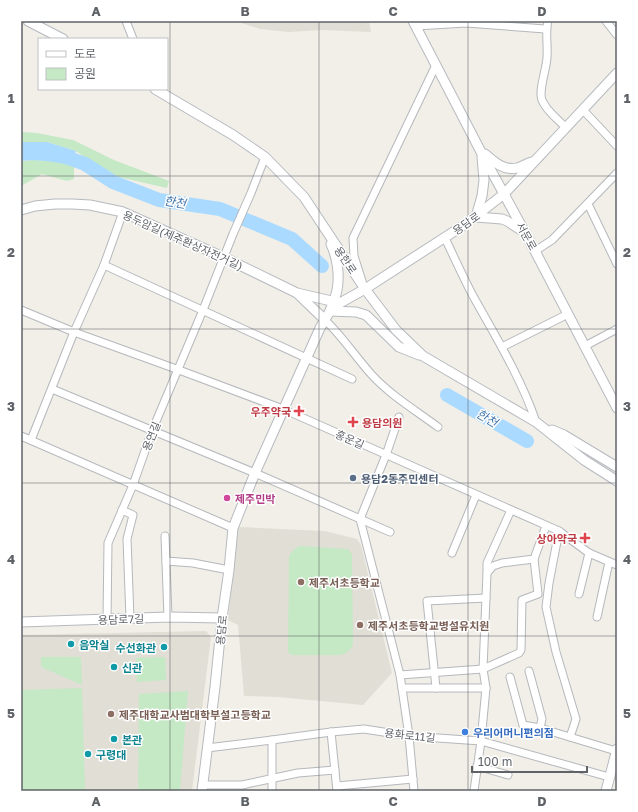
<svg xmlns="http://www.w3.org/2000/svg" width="638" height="812" font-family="'Golos Text','Noto Sans KR',sans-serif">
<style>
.education{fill:#e1ded6}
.green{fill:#c5e8c5}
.water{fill:#aadaff}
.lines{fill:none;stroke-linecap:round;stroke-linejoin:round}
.river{stroke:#aadaff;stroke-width:14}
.street-casing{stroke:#b5b8bc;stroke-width:9}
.secondary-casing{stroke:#b6babf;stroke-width:11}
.street{stroke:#fff;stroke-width:7}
.secondary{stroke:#fff;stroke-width:9}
.grid{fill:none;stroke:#5f6368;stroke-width:1;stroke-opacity:0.55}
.health-dot{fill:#e0444e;stroke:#fff;stroke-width:1.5}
.service-dot{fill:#5c6f8a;stroke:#fff;stroke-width:1.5}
.hotel-dot{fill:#d1479c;stroke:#fff;stroke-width:1.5}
.education-dot{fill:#8d6e63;stroke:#fff;stroke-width:1.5}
.culture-dot{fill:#0f9aa8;stroke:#fff;stroke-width:1.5}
.shop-dot{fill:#3f7fe0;stroke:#fff;stroke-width:1.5}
.labels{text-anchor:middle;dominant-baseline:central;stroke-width:3;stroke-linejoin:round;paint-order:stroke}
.street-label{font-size:11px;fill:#5f6368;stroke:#fff}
.health-label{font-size:11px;font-weight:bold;fill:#be3a42;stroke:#fff;text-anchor:end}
.service-label{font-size:11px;font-weight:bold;fill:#4e5e75;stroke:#fff;text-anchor:start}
.hotel-label{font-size:11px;font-weight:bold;fill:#b23c85;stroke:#fff;text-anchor:start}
.education-label{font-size:11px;font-weight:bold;fill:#785e54;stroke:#fff;text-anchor:start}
.culture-label{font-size:11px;font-weight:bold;fill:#0d838f;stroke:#fff;text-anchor:start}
.shop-label{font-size:11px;font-weight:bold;fill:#366cbe;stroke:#fff;text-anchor:start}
.water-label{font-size:12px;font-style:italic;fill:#4174aa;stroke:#fff}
.neatline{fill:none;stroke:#5f6368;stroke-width:1.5}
.grid-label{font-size:13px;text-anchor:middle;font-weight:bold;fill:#5f6368}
</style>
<rect width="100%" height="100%" fill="#f1efe8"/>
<g class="education">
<polygon points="235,21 369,21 371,32 322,30 289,32 260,29"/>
<polygon points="238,527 325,531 357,539 361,545 392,673 363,705 278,697 244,696 238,625 228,620"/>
<polygon points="206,631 211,637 192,791 21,791 21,635"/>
</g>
<g class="green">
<polygon points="21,132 37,133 73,140 114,160 169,181 167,188 110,175 76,151 47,142 21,142"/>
<polygon points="37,160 57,162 74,166 74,179 67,181 42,174 21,186 21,161"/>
<path d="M 300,546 L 348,549 L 352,554 L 353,644 C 350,651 348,652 341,655 L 291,655 L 288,652 L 289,556 L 293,550 Z"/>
<polygon points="41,657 81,657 82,685 41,667"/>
<polygon points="165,657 166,680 137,682 136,658"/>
<polygon points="82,688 85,791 21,791 21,690"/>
<polygon points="188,691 180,791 138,791 139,694"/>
</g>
<path class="water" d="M 21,142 L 47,142 L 76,151 L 73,159 L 74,166 C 56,162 39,159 21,161 Z"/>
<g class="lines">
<g class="river">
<polyline points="21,151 47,150 85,164 113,182 159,200 220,209 292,239 322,266"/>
<polyline points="447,395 527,441"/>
</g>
<g class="street-casing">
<g id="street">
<polyline points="126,21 133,39"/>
<path d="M 548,21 C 545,32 548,45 547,57 C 547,68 538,90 542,100 C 546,111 559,120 566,128"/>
<polyline points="606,21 617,35"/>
<polyline points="416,26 466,23 545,29"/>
<polyline points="583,110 617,146"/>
<polyline points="588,204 617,264"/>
<path d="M 445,238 C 454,257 463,277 473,296 C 495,335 522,380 536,422"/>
<polyline points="535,251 552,240 617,173"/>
<polyline points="104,265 352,379"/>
<polyline points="362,281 354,256 353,238 436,65"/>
<polyline points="21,310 74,332 179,370 283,409 559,531 589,553 617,565"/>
<path d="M 325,320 C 342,336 355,356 371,374 C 390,395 415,410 438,427"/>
<polyline points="585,346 617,329"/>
<polyline points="502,347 568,314"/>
<polyline points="52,389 255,473 390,532"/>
<polyline points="21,436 233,528"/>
<polyline points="31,440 74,332 104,265 123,212"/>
<polyline points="122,510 133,515 127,539 130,618"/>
<polyline points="360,519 400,675 409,736 414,791"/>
<polyline points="360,519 386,455 399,417"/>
<polyline points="559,531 549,583 546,607 556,652 576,719 570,737"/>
<polyline points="165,536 168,617"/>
<polyline points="452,553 476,495"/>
<polyline points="166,561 193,563 229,570"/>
<polyline points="487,573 487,563 511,510"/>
<polyline points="579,594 589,553"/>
<polyline points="597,617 609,562"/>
<polyline points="107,620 108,543 133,485 152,431 203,310 233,234 251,193 265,157"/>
<polyline points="529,671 542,719 540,728"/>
<polyline points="400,675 483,669 519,653 521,650 522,600 538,594 534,559"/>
<polyline points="510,677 523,725 540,728 616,751"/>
<polyline points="402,688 486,688"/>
<polyline points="436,688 427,601 486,598"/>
<polyline points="331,732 337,791"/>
<polyline points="207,748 272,740 331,732 364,729 409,736 481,741 609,777"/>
<polyline points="477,766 508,775"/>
<polyline points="202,785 242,785 298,773 335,770"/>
<polyline points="337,786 413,779"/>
<polyline points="272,791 272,740"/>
<polyline points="474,791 481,741 486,688 483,669 487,573 493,566 502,563 534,559 546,526"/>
</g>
</g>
<g class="secondary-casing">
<g id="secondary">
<polyline points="28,21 63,39"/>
<polyline points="413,21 481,152 535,251 617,408"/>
<polyline points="155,89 233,135 265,157 304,197 365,289 396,330 423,356 536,422 584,460 617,481"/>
<path d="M 485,154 C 494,162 504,171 517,168 C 522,167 527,163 532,162"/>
<polyline points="482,157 484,180 482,196 476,217 502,219 507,221 524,232"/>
<polyline points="21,210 35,206 55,204 72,204 90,205 123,212 223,257 297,293 340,303"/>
<path d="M 331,244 C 337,257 340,275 337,290 C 336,297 332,304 330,311 L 356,312 L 366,315 L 399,347 L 419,355"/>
<polyline points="298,294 325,320"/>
<polyline points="552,430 564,435 617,467"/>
<polyline points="21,622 168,617 222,618"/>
<polyline points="202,791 215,687 222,618 229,570 233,528 255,473 320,328 330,311 340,303 365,289 464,225 504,194 617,73"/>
<polyline points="606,791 617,749"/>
</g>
</g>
<use href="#street" class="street"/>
<use href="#secondary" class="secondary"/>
</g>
<path class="grid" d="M 170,21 L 170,791M 319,21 L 319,791M 468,21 L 468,791M 21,176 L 617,176M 21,329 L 617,329M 21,483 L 617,483M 21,636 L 617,636"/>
<g class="health-dot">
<path d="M297 405h4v4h4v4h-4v4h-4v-4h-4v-4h4z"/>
<path d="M351 416h4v4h4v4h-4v4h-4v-4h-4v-4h4z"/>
<path d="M583 532h4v4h4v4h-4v4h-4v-4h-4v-4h4z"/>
</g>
<circle class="service-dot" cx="353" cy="478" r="4"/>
<circle class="hotel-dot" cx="227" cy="498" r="4"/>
<g class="education-dot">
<circle cx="301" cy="582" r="4"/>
<circle cx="360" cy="625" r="4"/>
<circle cx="111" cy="714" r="4"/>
</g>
<g class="culture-dot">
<circle cx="71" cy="644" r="4"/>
<circle cx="164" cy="647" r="4"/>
<circle cx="114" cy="667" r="4"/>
<circle cx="114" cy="739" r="4"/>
<circle cx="88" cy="754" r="4"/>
</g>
<circle class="shop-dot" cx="465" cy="732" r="4"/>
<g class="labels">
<g class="street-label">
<text transform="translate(466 223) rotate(-35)">용담로</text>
<text transform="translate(527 236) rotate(61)">서문로</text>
<text transform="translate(183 240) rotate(24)">용두암길(제주환상자전거길)</text>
<text transform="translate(346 260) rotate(56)">용한로</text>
<text transform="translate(151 436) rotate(-68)">용연길</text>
<text transform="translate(350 439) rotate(24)">홍운길</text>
<text transform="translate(121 619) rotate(-2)">용담로7길</text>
<text transform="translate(221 630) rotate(-84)">용담로</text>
<text transform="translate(410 735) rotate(6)">용화로11길</text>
</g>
<g class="health-label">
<text x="291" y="411">우주약국</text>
<text x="362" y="422" text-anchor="start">용담의원</text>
<text x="577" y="538">상아약국</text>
</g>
<g class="service-label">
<text x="361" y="478">용담2동주민센터</text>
</g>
<g class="hotel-label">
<text x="235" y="498">제주민박</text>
</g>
<g class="education-label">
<text x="309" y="582">제주서초등학교</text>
<text x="368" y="625">제주서초등학교병설유치원</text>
<text x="119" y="714">제주대학교사범대학부설고등학교</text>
</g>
<g class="culture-label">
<text x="79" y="644">음악실</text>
<text x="156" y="647" text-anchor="end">수선화관</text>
<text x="122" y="667">신관</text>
<text x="122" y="739">본관</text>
<text x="96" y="754">구령대</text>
</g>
<g class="shop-label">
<text x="473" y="732">우리어머니편의점</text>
</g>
<g class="water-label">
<text transform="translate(175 202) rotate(9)">한천</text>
<text transform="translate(487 418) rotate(30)">한천</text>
</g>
</g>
<rect width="638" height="812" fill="none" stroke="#ffffff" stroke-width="44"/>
<rect x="38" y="38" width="130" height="52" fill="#ffffff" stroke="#bfc1c3"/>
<rect x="46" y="51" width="20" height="6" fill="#ffffff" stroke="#bfc1c3"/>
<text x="74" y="58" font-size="12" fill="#5f6368">도로</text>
<rect x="46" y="68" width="20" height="12" fill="#c5e8c5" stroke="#bfc1c3"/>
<text x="74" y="78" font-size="12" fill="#5f6368">공원</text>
<path d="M472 766v6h115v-6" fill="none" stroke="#5f6368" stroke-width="2"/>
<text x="478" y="766" font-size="12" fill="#5f6368" stroke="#ffffff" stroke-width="3" paint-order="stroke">100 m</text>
<rect x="22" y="22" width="594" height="768" class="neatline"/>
<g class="grid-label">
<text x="96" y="16">A</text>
<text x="245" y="16">B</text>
<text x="393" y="16">C</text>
<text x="542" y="16">D</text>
<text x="11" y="103">1</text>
<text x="627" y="103">1</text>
<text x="11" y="257">2</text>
<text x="627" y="257">2</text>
<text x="11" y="411">3</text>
<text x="627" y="411">3</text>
<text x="11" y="564">4</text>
<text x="627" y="564">4</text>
<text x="11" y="718">5</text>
<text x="627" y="718">5</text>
<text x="96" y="806">A</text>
<text x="245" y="806">B</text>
<text x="393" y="806">C</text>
<text x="542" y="806">D</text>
</g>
</svg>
